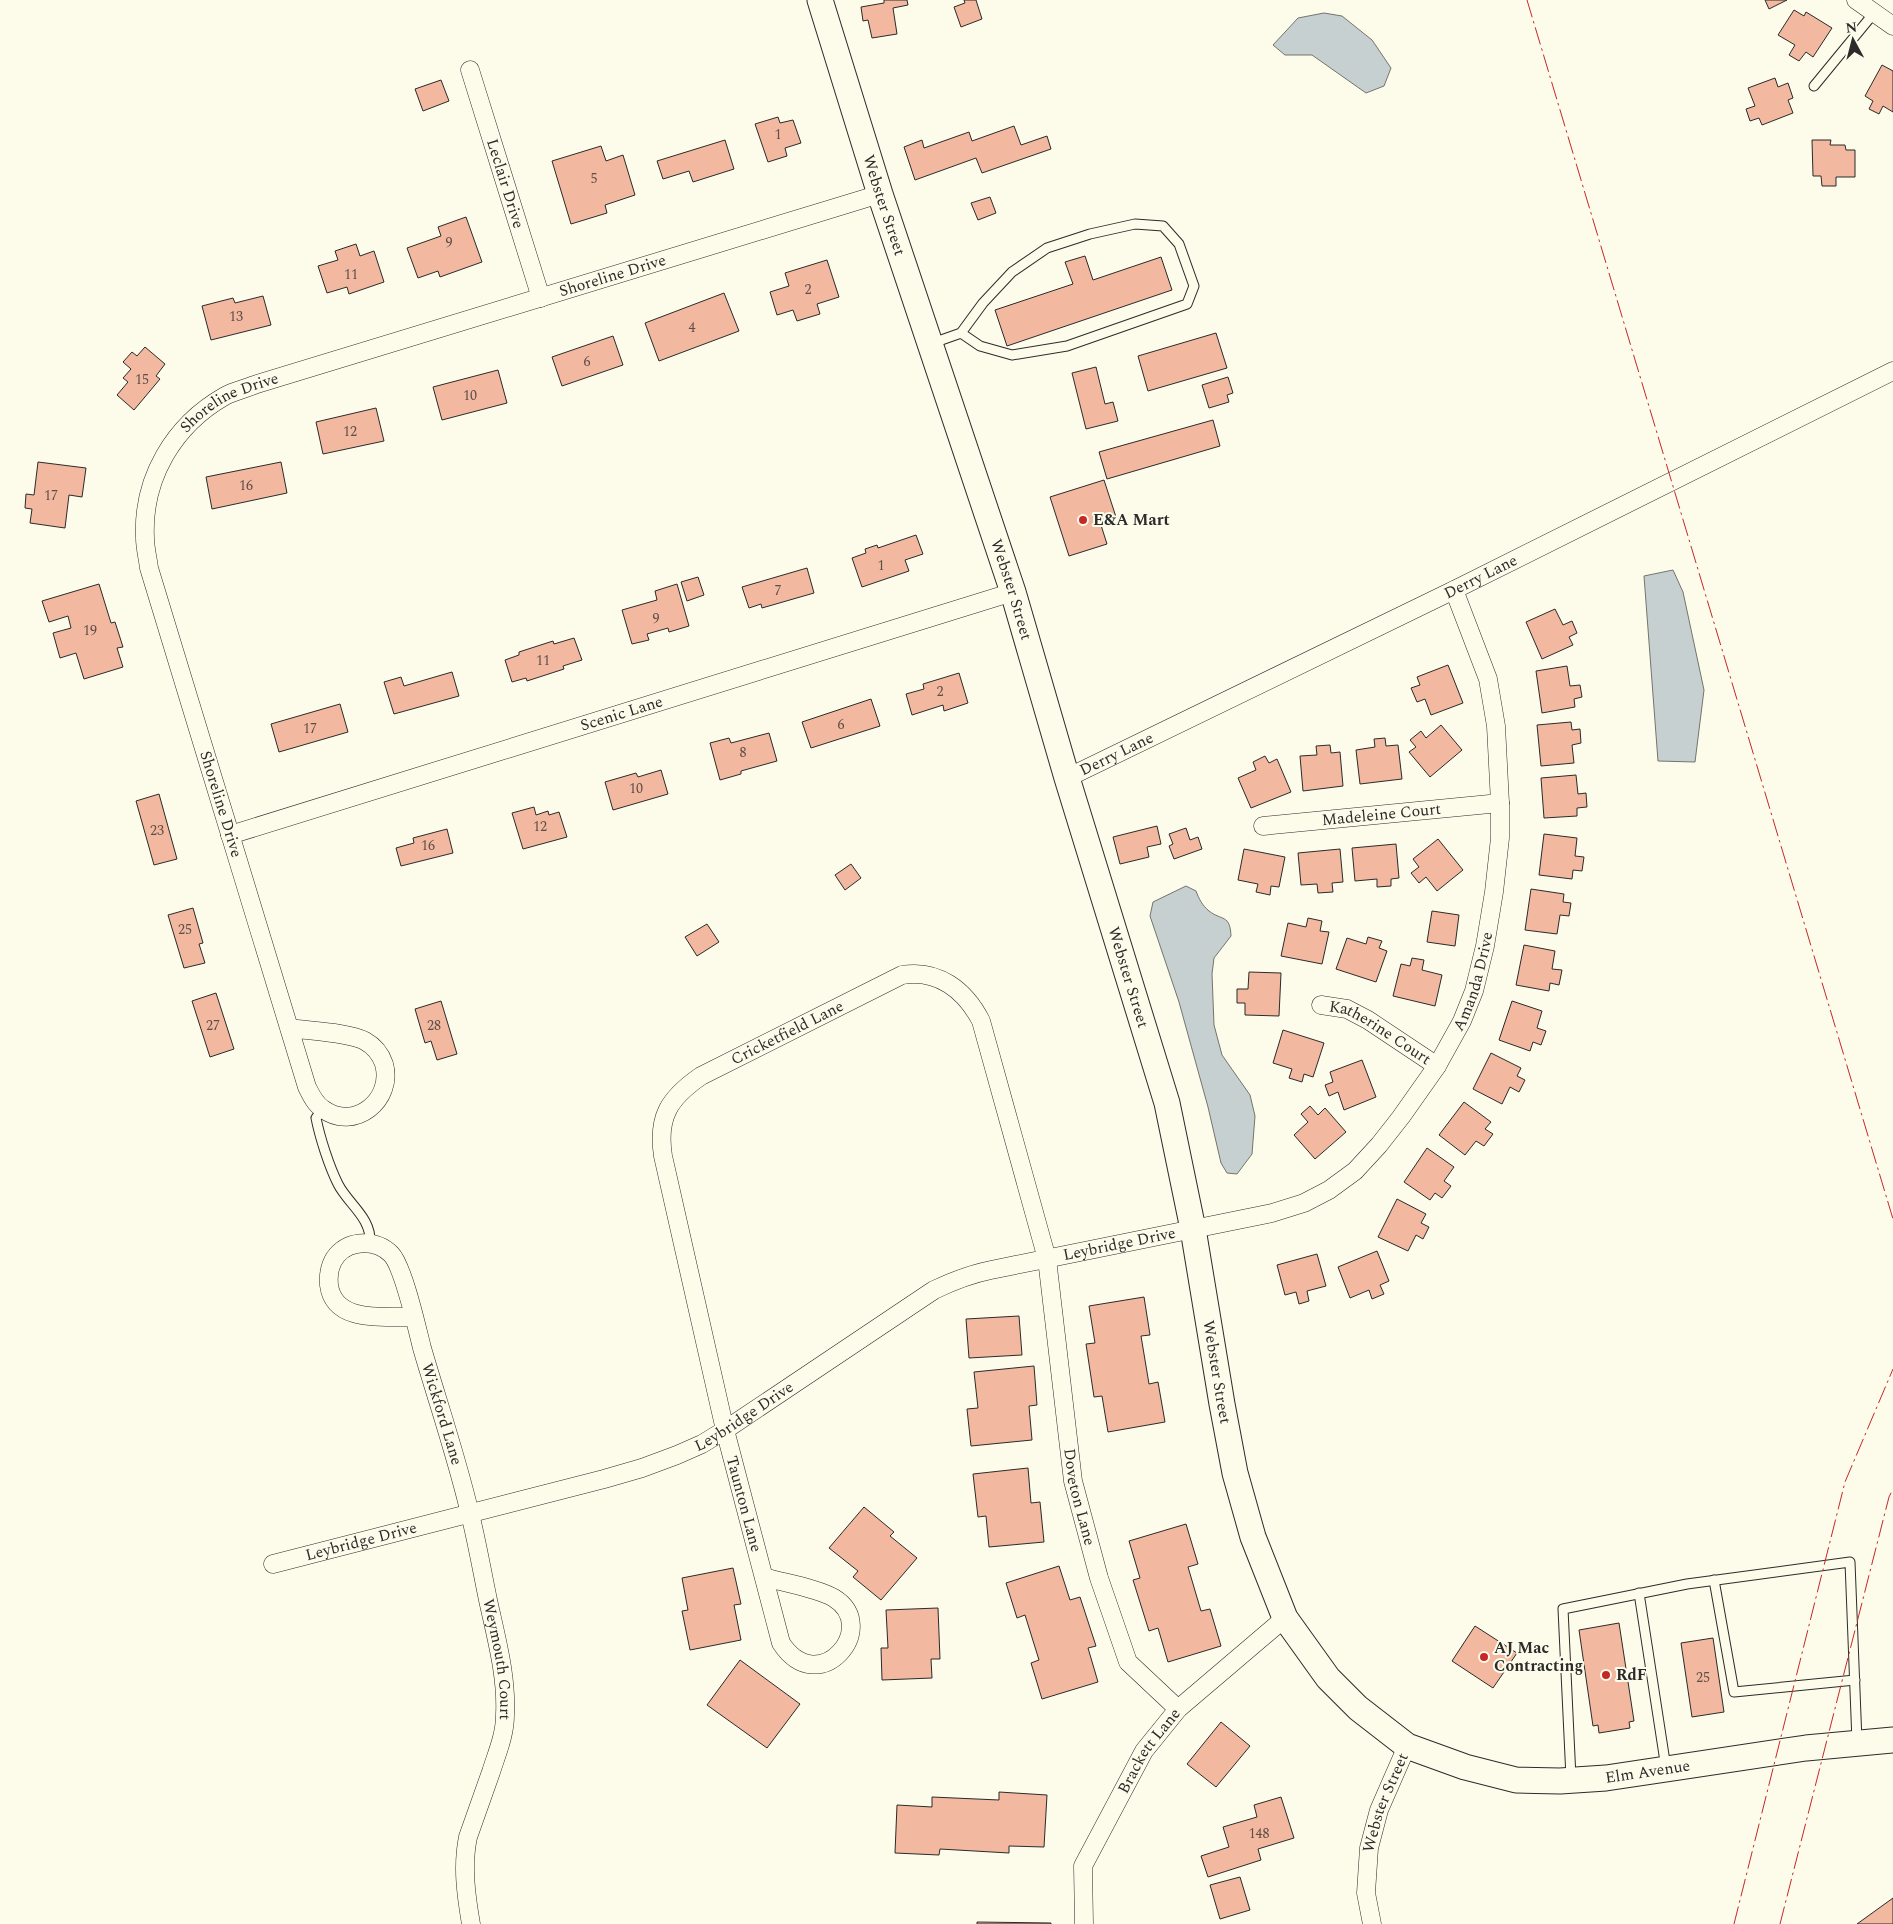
<svg xmlns="http://www.w3.org/2000/svg" width="1893" height="1924" font-family="Spectral,serif">
<style>
.water{fill:#c7d0d0;stroke:#74746e}
.building{fill:#f2b8a0;stroke:#2b2b2b}
.lines{fill:none;stroke-linecap:round;stroke-linejoin:round}
.lane-casing{stroke:#2b2b2b;stroke-width:11}
.street-casing{stroke:#2b2b2b;stroke-width:19}
.secondary-casing{stroke:#2b2b2b;stroke-width:27}
.lane{stroke:#fdfbea;stroke-width:9}
.street{stroke:#fdfbea;stroke-width:18}
.secondary{stroke:#fdfbea;stroke-width:25}
.power{stroke:#c62828;stroke-width:1;stroke-dasharray:18 4 2.5 4;stroke-linecap:butt}
.poi-dot{fill:#c62828;stroke:#fdfbea;stroke-width:2}
.labels{text-anchor:middle;dominant-baseline:central;stroke-width:4;stroke-linejoin:round;paint-order:stroke}
.number-label{font-size:14px;fill:#5d4e48}
.street-label{font-size:16px;fill:#2b2b2b;stroke:#fdfbea}
.poi-label{font-size:16px;font-weight:bold;fill:#2b2b2b;stroke:#fdfbea;text-anchor:start}
</style>
<rect width="100%" height="100%" fill="#fdfbea"/>
<g class="water">
<polygon points="1324,13 1342,16 1372,40 1391,68 1384,86 1366,93 1312,55 1285,55 1273,45 1298,18"/>
<polygon points="1673,570 1683,592 1704,690 1695,762 1658,761 1644,576"/>
<path d="M 1186,886 L 1196,891 C 1199,899 1202,905 1209,911 C 1222,921 1230,914 1231,936 L 1214,958 L 1212,974 L 1214,1025 L 1222,1055 L 1250,1095 L 1255,1116 L 1252,1154 L 1237,1174 L 1227,1173 L 1221,1163 L 1208,1107 L 1179,1002 L 1150,916 L 1153,902 Z"/>
</g>
<g class="building">
<polygon points="884,0 907,0 908,5 893,8 897,34 872,38 868,20 863,21 861,7 884,3"/>
<polygon points="964,0 976,0 982,19 961,27 954,7 965,3"/>
<polygon points="1765,0 1787,0 1769,9"/>
<polygon points="1794,10 1804,16 1806,12 1832,28 1813,57 1806,52 1799,61 1789,55 1795,45 1778,35"/>
<polygon points="1882,65 1893,71 1893,112 1883,106 1879,114 1869,109 1873,101 1865,96"/>
<polygon points="1775,78 1778,87 1788,83 1793,98 1788,100 1793,113 1762,125 1759,118 1750,121 1746,109 1755,106 1748,88"/>
<polygon points="441,80 449,101 423,111 415,89"/>
<polygon points="778,117 780,123 793,120 801,143 785,148 787,156 768,162 755,124"/>
<polygon points="1014,126 1021,145 1047,136 1051,149 982,173 976,158 915,180 904,147 922,140 924,148 969,132 972,141"/>
<polygon points="725,140 734,169 693,182 689,171 663,179 657,161"/>
<polygon points="1812,140 1831,140 1830,145 1845,145 1846,150 1855,150 1855,177 1836,177 1836,186 1822,186 1821,176 1813,176"/>
<polygon points="601,146 606,161 623,155 635,195 605,205 607,213 571,224 552,161"/>
<polygon points="990,197 996,213 978,220 971,203"/>
<polygon points="466,217 482,262 440,277 438,271 418,278 407,248 441,236 438,227"/>
<polygon points="356,244 360,256 374,251 384,282 349,294 347,287 327,293 318,266 338,260 335,251"/>
<polygon points="1085,256 1093,280 1161,257 1172,290 1007,346 995,310 1073,284 1065,262"/>
<polygon points="827,260 839,297 817,304 820,314 797,321 793,310 777,315 770,292 789,286 785,273"/>
<polygon points="724,293 739,331 659,361 645,323"/>
<polygon points="263,296 271,325 211,340 202,306 233,298 235,303"/>
<polygon points="1216,333 1227,368 1148,391 1138,356"/>
<polygon points="613,336 623,365 562,386 552,357"/>
<polygon points="145,347 165,364 156,376 160,379 134,410 117,395 128,382 123,378 131,369 123,362 132,352 137,356"/>
<polygon points="1096,367 1105,404 1113,402 1118,421 1086,429 1072,373"/>
<polygon points="498,370 507,403 442,420 433,387"/>
<polygon points="1228,377 1233,393 1227,395 1229,402 1209,408 1202,385"/>
<polygon points="376,408 384,441 323,454 316,422"/>
<polygon points="1213,420 1220,446 1107,479 1099,452"/>
<polygon points="38,462 86,468 82,497 69,495 65,528 30,523 32,509 25,508 26,494 34,495"/>
<polygon points="281,462 287,493 212,509 206,477"/>
<polygon points="1104,480 1116,517 1100,522 1107,544 1069,556 1050,497"/>
<polygon points="916,535 923,554 905,560 909,571 862,587 852,558 866,553 865,549 877,545 878,548"/>
<polygon points="807,568 814,593 762,608 761,604 749,608 742,587"/>
<polygon points="698,577 704,595 687,601 681,582"/>
<polygon points="99,584 111,623 115,622 123,647 117,648 123,667 84,679 76,653 60,658 53,633 71,628 68,616 49,622 42,601"/>
<polygon points="677,584 689,626 669,632 668,628 647,634 649,640 632,644 622,610 657,600 655,591"/>
<polygon points="1555,609 1563,625 1572,621 1577,633 1569,637 1573,645 1542,659 1526,622"/>
<polygon points="574,638 582,660 563,666 564,669 527,681 526,678 512,682 505,660 519,655 519,652 553,641 554,644"/>
<polygon points="1448,665 1463,703 1431,715 1425,699 1417,702 1411,688 1420,685 1417,677"/>
<polygon points="1567,666 1570,686 1580,685 1582,697 1574,699 1575,707 1542,713 1536,671"/>
<polygon points="452,672 459,696 394,714 384,682 401,677 404,686"/>
<polygon points="959,673 968,703 944,711 943,705 912,715 906,694 924,689 923,684"/>
<polygon points="871,699 880,726 811,748 802,722"/>
<polygon points="340,704 348,732 279,752 271,724"/>
<polygon points="1571,722 1572,730 1580,729 1581,743 1572,745 1574,763 1541,766 1537,725"/>
<polygon points="1441,725 1462,750 1430,777 1409,752 1416,747 1410,740 1421,731 1426,738"/>
<polygon points="769,733 777,761 741,771 741,774 720,780 710,743 729,738 731,743"/>
<polygon points="1385,738 1386,746 1398,745 1402,779 1360,784 1356,750 1375,747 1374,739"/>
<polygon points="1330,745 1331,753 1340,752 1343,786 1303,791 1300,756 1317,755 1316,746"/>
<polygon points="1265,756 1269,763 1277,759 1291,792 1251,808 1238,778 1256,770 1253,762"/>
<polygon points="661,770 668,794 613,810 605,782 636,773 638,777"/>
<polygon points="1576,775 1578,794 1586,793 1587,807 1577,808 1577,816 1544,818 1541,778"/>
<polygon points="159,794 177,859 154,865 136,801"/>
<polygon points="534,807 536,815 548,811 549,815 559,812 567,837 523,849 512,813"/>
<polygon points="1157,826 1161,844 1147,847 1149,857 1120,864 1113,837"/>
<polygon points="1186,828 1190,840 1198,837 1202,849 1174,859 1169,846 1173,844 1169,834"/>
<polygon points="447,829 453,853 401,866 396,848 414,843 413,838"/>
<polygon points="1544,834 1577,838 1575,856 1584,857 1582,871 1573,870 1572,879 1539,875"/>
<polygon points="1438,839 1463,870 1437,891 1426,877 1419,883 1411,873 1419,867 1413,859"/>
<polygon points="1396,844 1399,878 1391,879 1391,886 1377,887 1377,879 1355,881 1352,848"/>
<polygon points="1244,849 1285,857 1279,887 1271,886 1270,895 1256,892 1258,884 1238,880"/>
<polygon points="1340,849 1343,882 1332,883 1333,892 1318,893 1317,884 1301,885 1298,853"/>
<polygon points="851,864 861,878 845,890 835,875"/>
<polygon points="1531,889 1564,894 1563,902 1571,903 1569,916 1560,915 1557,934 1525,930"/>
<polygon points="193,908 203,943 199,944 205,963 184,968 168,915"/>
<polygon points="1432,911 1459,915 1455,946 1427,942"/>
<polygon points="1308,918 1322,921 1320,931 1329,932 1322,964 1281,956 1288,923 1306,927"/>
<polygon points="707,924 719,942 697,956 685,937"/>
<polygon points="1368,937 1382,941 1379,948 1387,951 1376,982 1336,969 1347,938 1366,944"/>
<polygon points="1524,945 1555,951 1552,969 1562,970 1559,985 1550,983 1549,991 1516,985"/>
<polygon points="1412,958 1424,960 1422,970 1442,975 1435,1006 1393,996 1401,964 1410,966"/>
<polygon points="1249,972 1281,973 1279,1016 1245,1015 1245,1003 1237,1003 1237,989 1248,989"/>
<polygon points="216,993 234,1049 210,1057 192,1001"/>
<polygon points="441,1001 457,1054 437,1060 431,1041 425,1043 415,1009"/>
<polygon points="1512,1001 1542,1011 1537,1028 1546,1031 1541,1045 1533,1042 1530,1051 1499,1040"/>
<polygon points="1283,1030 1324,1043 1313,1077 1304,1074 1302,1082 1289,1078 1292,1069 1273,1063"/>
<polygon points="1491,1053 1521,1068 1517,1076 1525,1080 1519,1092 1510,1087 1502,1104 1473,1089"/>
<polygon points="1362,1060 1376,1097 1344,1110 1338,1092 1329,1096 1325,1085 1333,1082 1330,1072"/>
<polygon points="1464,1102 1491,1122 1485,1129 1493,1134 1484,1146 1476,1141 1465,1155 1439,1135"/>
<polygon points="1310,1106 1318,1115 1325,1108 1346,1132 1315,1159 1294,1135 1308,1122 1301,1114"/>
<polygon points="1427,1148 1454,1167 1444,1181 1451,1186 1442,1198 1435,1193 1430,1200 1404,1182"/>
<polygon points="1397,1199 1426,1214 1421,1223 1429,1227 1423,1239 1416,1235 1408,1251 1378,1237"/>
<polygon points="1377,1251 1389,1281 1380,1285 1384,1294 1372,1299 1369,1290 1350,1298 1338,1267"/>
<polygon points="1317,1254 1326,1286 1307,1291 1309,1301 1299,1304 1296,1292 1285,1295 1277,1265"/>
<polygon points="1144,1297 1150,1335 1141,1336 1149,1384 1158,1382 1165,1422 1108,1432 1102,1396 1094,1397 1086,1344 1095,1343 1089,1306"/>
<polygon points="1019,1316 1022,1355 969,1358 966,1319"/>
<polygon points="1034,1366 1037,1405 1029,1406 1032,1440 971,1446 967,1409 978,1408 974,1372"/>
<polygon points="1028,1468 1031,1503 1040,1502 1044,1542 989,1547 986,1516 978,1517 973,1474"/>
<polygon points="864,1507 894,1532 890,1536 917,1558 881,1600 853,1577 858,1571 829,1548"/>
<polygon points="1186,1524 1198,1564 1188,1567 1201,1611 1210,1609 1221,1646 1168,1662 1158,1628 1149,1631 1133,1580 1140,1578 1129,1541"/>
<polygon points="1059,1566 1070,1600 1080,1597 1096,1646 1088,1648 1098,1682 1042,1699 1031,1663 1039,1660 1025,1615 1017,1618 1006,1583"/>
<polygon points="733,1568 741,1604 734,1605 741,1640 690,1650 682,1611 688,1610 682,1578"/>
<polygon points="938,1608 940,1659 931,1659 932,1678 882,1680 881,1648 888,1648 886,1610"/>
<polygon points="1619,1623 1634,1721 1629,1722 1630,1728 1599,1733 1598,1725 1593,1726 1579,1630"/>
<polygon points="1475,1626 1517,1653 1493,1688 1452,1661"/>
<polygon points="1713,1638 1724,1712 1692,1717 1681,1643"/>
<polygon points="740,1660 800,1704 767,1748 707,1705"/>
<polygon points="1221,1722 1250,1746 1216,1787 1187,1764"/>
<polygon points="999,1792 1047,1795 1044,1847 1009,1846 1009,1853 940,1849 939,1855 895,1853 897,1805 932,1807 932,1797 999,1800"/>
<polygon points="1281,1797 1294,1838 1258,1849 1261,1860 1208,1877 1201,1856 1229,1847 1223,1827 1257,1817 1254,1805"/>
<polygon points="1240,1877 1250,1910 1220,1919 1210,1885"/>
<polygon points="1893,1898 1893,1924 1857,1924"/>
<polygon points="977,1922 1051,1923 1051,1924 977,1924"/>
</g>
<g class="lines">
<g class="lane-casing">
<g id="lane">
<polyline points="1814,86 1874,13"/>
<polyline points="930,344 961,333 983,303 1012,272 1047,248 1090,234 1135,224 1163,226 1179,244 1194,286 1187,304 1067,346 1012,355 980,346 961,333"/>
<path d="M 323,1109 L 316,1118 C 320,1138 329,1166 338,1184 C 348,1204 372,1218 370,1243"/>
<polyline points="1714,1580 1734,1692 1855,1680"/>
<polyline points="1639,1593 1666,1768"/>
<polyline points="1571,1778 1563,1609 1687,1584 1850,1562 1857,1742"/>
</g>
</g>
<g class="street-casing">
<g id="street">
<polyline points="1856,0 1893,26"/>
<path id="s1" d="M 470,70 L 541,298"/>
<path id="s2" d="M 1067,778 L 1454,590 L 1893,371"/>
<path id="s3" d="M 1263,826 L 1500,803"/>
<path id="s4" d="M 230,835 L 1013,592"/>
<path id="s5" d="M 1321,1005 L 1347,1009 L 1368,1020 L 1437,1066"/>
<path id="s6" d="M 289,1028 C 309,1031 348,1032 365,1041 C 374,1046 381,1055 384,1064 C 394,1100 354,1132 323,1109 C 315,1104 311,1095 307,1087 L 149,568 C 148,559 145,548 145,538 C 142,478 174,425 225,396 C 234,391 245,389 254,385 L 880,194"/>
<path id="s7" d="M 413,1317 C 385,1316 334,1324 329,1285 C 328,1275 330,1263 337,1255 C 350,1240 376,1239 391,1254 C 403,1266 417,1328 422,1348 C 438,1403 457,1458 470,1514 C 477,1542 482,1571 488,1600 C 496,1637 507,1676 505,1715 C 505,1735 497,1753 491,1772 C 483,1794 476,1815 468,1837 C 462,1866 466,1895 471,1924"/>
<path id="s8" d="M 273,1564 L 604,1479 L 642,1468 L 677,1455 L 702,1444 L 725,1430 L 934,1290 C 953,1281 971,1274 991,1270 L 1272,1213 L 1304,1203 L 1329,1190 L 1355,1171 L 1379,1145 L 1401,1117 L 1437,1066 L 1462,1021 L 1474,991 L 1485,946 L 1494,892 L 1500,838 L 1500,803 L 1496,726 L 1488,679 L 1454,590"/>
<path id="s9" d="M 764,1577 C 784,1583 817,1588 834,1598 C 881,1627 819,1701 781,1643 L 725,1430 L 663,1156 C 657,1117 669,1098 701,1076 L 902,975 C 938,969 965,990 981,1021 L 1047,1259 L 1073,1481 L 1099,1578 L 1128,1662 L 1178,1709"/>
<path id="s10" d="M 1084,1924 L 1083,1866 L 1144,1751 L 1178,1709 L 1285,1618"/>
<path id="s11" d="M 1372,1924 L 1366,1893 L 1369,1848 L 1379,1810 L 1407,1746"/>
</g>
</g>
<g class="secondary-casing">
<g id="secondary">
<path id="s12" d="M 820,0 L 880,194 L 1013,592 L 1067,778 L 1167,1103 L 1193,1229 L 1222,1404 L 1235,1473 L 1253,1537 L 1285,1618 L 1328,1678 L 1358,1708 L 1407,1746 L 1465,1767 L 1516,1780 L 1560,1781 L 1606,1778 L 1806,1748 L 1893,1740"/>
</g>
</g>
<use href="#lane" class="lane"/>
<use href="#street" class="street"/>
<use href="#secondary" class="secondary"/>
<g class="power">
<polyline points="1527,0 1893,1219"/>
<polyline points="1734,1924 1845,1482 1893,1369"/>
<polyline points="1780,1924 1889,1497 1893,1489"/>
</g>
</g>
<g class="poi-dot">
<circle cx="1083" cy="520" r="5"/>
<circle cx="1484" cy="1657" r="5"/>
<circle cx="1606" cy="1675" r="5"/>
</g>
<g class="labels">
<g class="number-label">
<text x="778" y="134">1</text>
<text x="594" y="178">5</text>
<text x="449" y="242">9</text>
<text x="351" y="274">11</text>
<text x="808" y="289">2</text>
<text x="236" y="316">13</text>
<text x="692" y="327">4</text>
<text x="587" y="361">6</text>
<text x="142" y="379">15</text>
<text x="470" y="395">10</text>
<text x="350" y="431">12</text>
<text x="246" y="485">16</text>
<text x="51" y="495">17</text>
<text x="881" y="565">1</text>
<text x="778" y="590">7</text>
<text x="656" y="618">9</text>
<text x="90" y="630">19</text>
<text x="543" y="660">11</text>
<text x="940" y="691">2</text>
<text x="841" y="724">6</text>
<text x="310" y="728">17</text>
<text x="743" y="752">8</text>
<text x="636" y="788">10</text>
<text x="540" y="826">12</text>
<text x="157" y="830">23</text>
<text x="428" y="845">16</text>
<text x="185" y="929">25</text>
<text x="213" y="1025">27</text>
<text x="434" y="1025">28</text>
<text x="1703" y="1677">25</text>
<text x="1259" y="1833">148</text>
</g>
<g class="street-label">
<text stroke="none"><textPath href="#s1" startOffset="119">Leclair Drive</textPath></text>
<text stroke="none"><textPath href="#s12" startOffset="215">Webster Street</textPath></text>
<text stroke="none"><textPath href="#s6" startOffset="1385">Shoreline Drive</textPath></text>
<text stroke="none"><textPath href="#s6" startOffset="980">Shoreline Drive</textPath></text>
<text stroke="none"><textPath href="#s2" startOffset="460">Derry Lane</textPath></text>
<text stroke="none"><textPath href="#s12" startOffset="620">Webster Street</textPath></text>
<text stroke="none"><textPath href="#s4" startOffset="410">Scenic Lane</textPath></text>
<text stroke="none"><textPath href="#s2" startOffset="55">Derry Lane</textPath></text>
<text transform="translate(221 804) rotate(73)">Shoreline Drive</text>
<text stroke="none"><textPath href="#s3" startOffset="119">Madeleine Court</textPath></text>
<text stroke="none"><textPath href="#s12" startOffset="1025">Webster Street</textPath></text>
<text stroke="none"><textPath href="#s8" startOffset="1392">Amanda Drive</textPath></text>
<text stroke="none"><textPath href="#s9" startOffset="900">Cricketfield Lane</textPath></text>
<text stroke="none"><textPath href="#s5" startOffset="66">Katherine Court</textPath></text>
<text stroke="none"><textPath href="#s8" startOffset="916">Leybridge Drive</textPath></text>
<text stroke="none"><textPath href="#s12" startOffset="1430">Webster Street</textPath></text>
<text stroke="none"><textPath href="#s7" startOffset="360">Wickford Lane</textPath></text>
<text stroke="none"><textPath href="#s8" startOffset="496">Leybridge Drive</textPath></text>
<text stroke="none"><textPath href="#s9" startOffset="1614">Doveton Lane</textPath></text>
<text transform="translate(744 1504) rotate(75)">Taunton Lane</text>
<text stroke="none"><textPath href="#s8" startOffset="91">Leybridge Drive</textPath></text>
<text stroke="none"><textPath href="#s7" startOffset="612">Weymouth Court</textPath></text>
<text stroke="none"><textPath href="#s10" startOffset="191">Brackett Lane</textPath></text>
<text stroke="none"><textPath href="#s12" startOffset="2111">Elm Avenue</textPath></text>
<text stroke="none"><textPath href="#s11" startOffset="125">Webster Street</textPath></text>
</g>
<g class="poi-label">
<text x="1093" y="520">E&amp;A Mart</text>
<text x="1494" y="1648">AJ Mac<tspan x="1494" dy="18">Contracting</tspan></text>
<text x="1616" y="1675">RdF</text>
</g>
</g>
<g transform="translate(1853 40) rotate(353)" stroke="#fdfbea" stroke-width="4" paint-order="stroke">
<path d="M0-4L9 19L0 12L-9 19Z" fill="#2b2b2b"/>
<text y="-8" font-size="14" font-weight="bold" text-anchor="middle" fill="#2b2b2b">N</text>
</g>
</svg>
